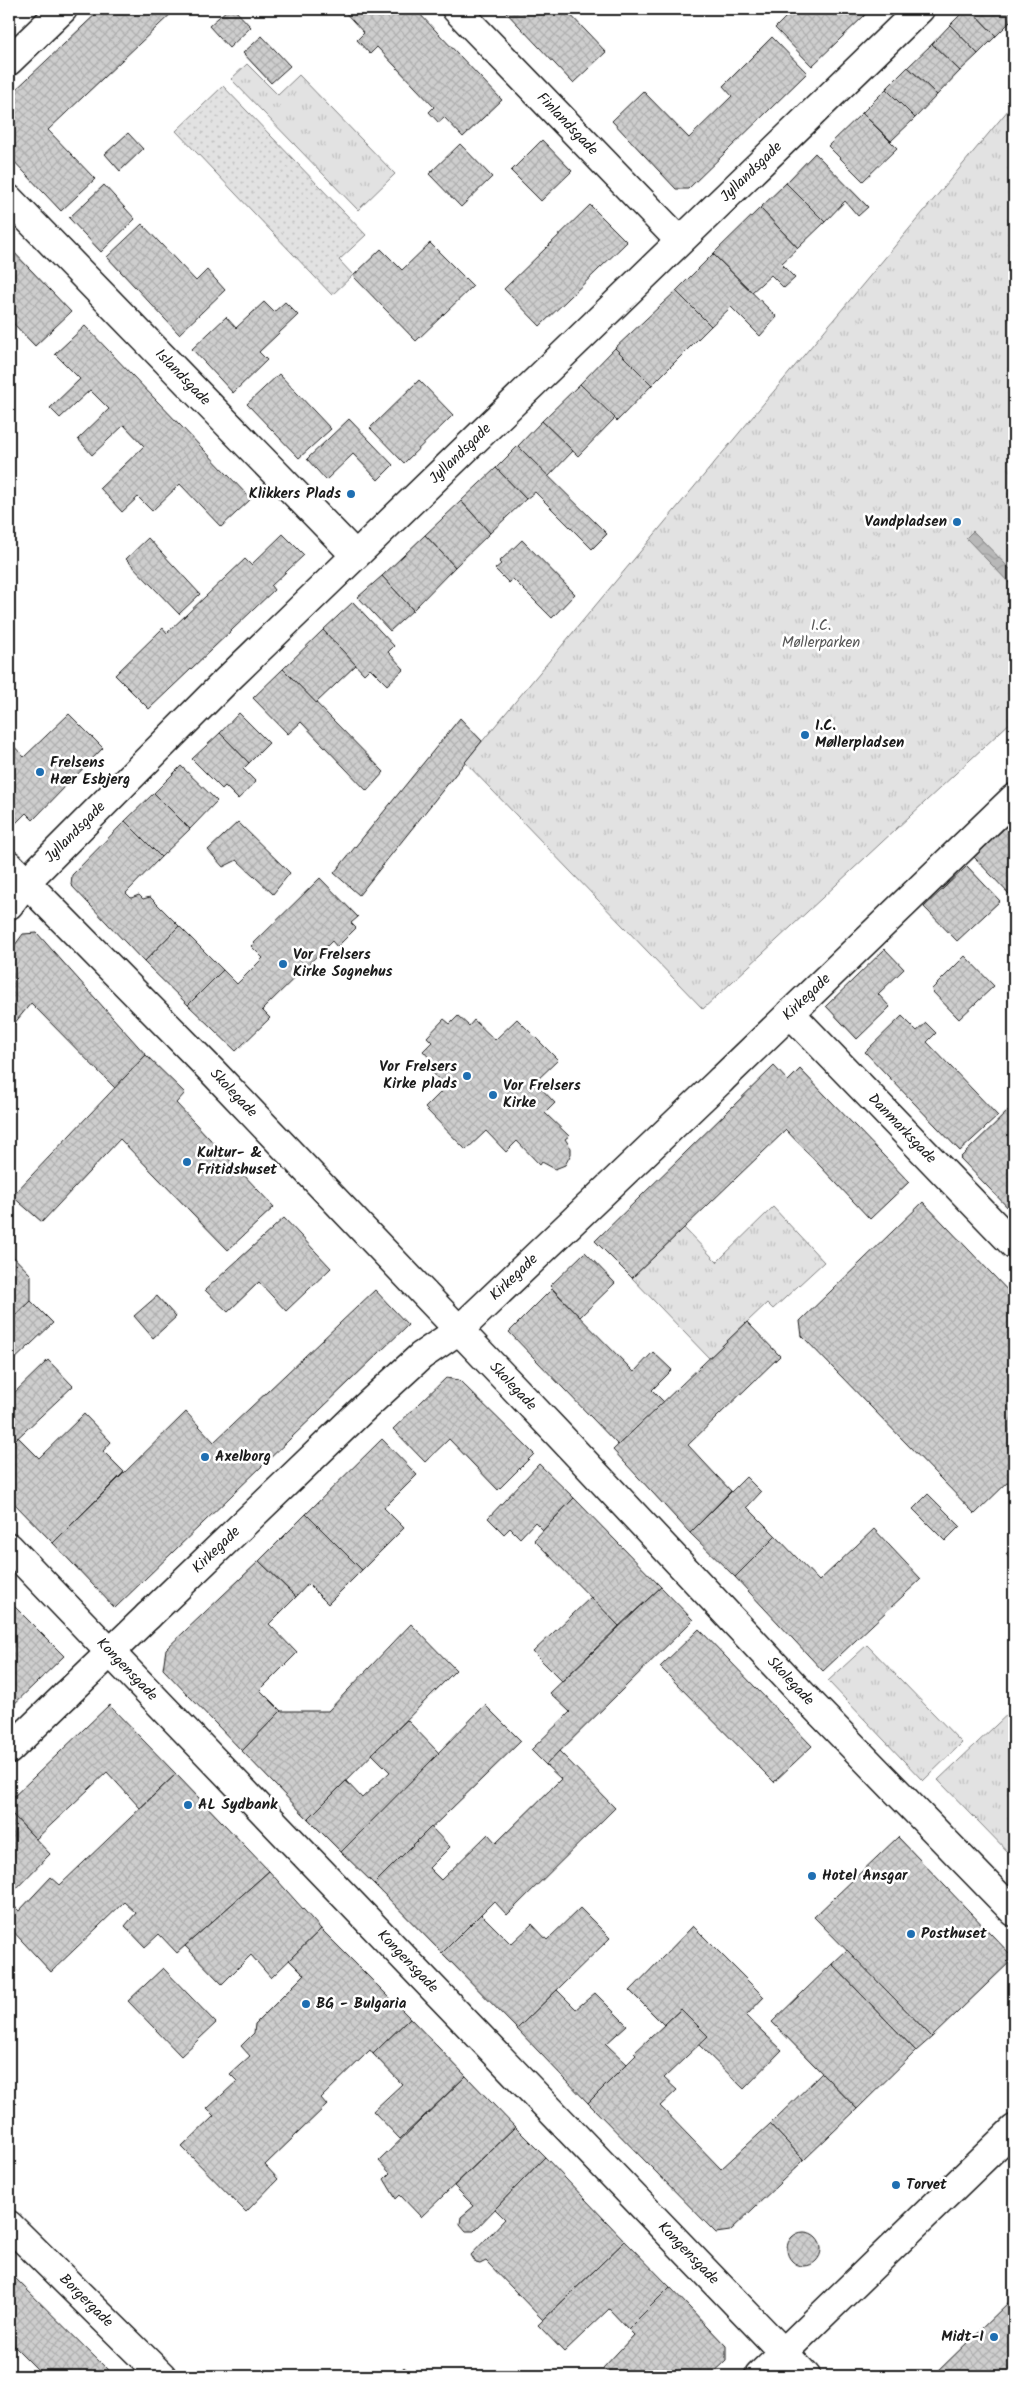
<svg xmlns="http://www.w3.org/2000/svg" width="1023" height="2385" font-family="Kalam,sans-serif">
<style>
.grass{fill:url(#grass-tufts);stroke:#7f7f7f}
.garden{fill:url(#garden-dots);stroke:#7f7f7f}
.water{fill:url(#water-waves);stroke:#7a7a7a}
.building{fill:url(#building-cross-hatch);stroke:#1c1c1c}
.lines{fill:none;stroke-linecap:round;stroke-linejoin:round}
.pedestrian-casing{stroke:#1c1c1c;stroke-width:31}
.minor-casing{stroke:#1c1c1c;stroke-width:31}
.tertiary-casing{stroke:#1c1c1c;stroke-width:31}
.pedestrian{stroke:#fff;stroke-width:28}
.minor{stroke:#fff;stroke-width:28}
.tertiary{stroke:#fff;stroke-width:28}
.poi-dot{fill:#1f6fb2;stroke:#fff;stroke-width:2}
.labels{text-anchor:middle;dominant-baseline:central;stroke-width:5;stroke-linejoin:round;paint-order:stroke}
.street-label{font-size:15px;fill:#1c1c1c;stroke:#fff}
.poi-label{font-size:15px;font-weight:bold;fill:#1c1c1c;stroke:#fff;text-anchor:start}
.park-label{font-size:15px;fill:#575757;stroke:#fff}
</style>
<defs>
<pattern id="grass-tufts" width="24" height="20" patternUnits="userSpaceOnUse" patternTransform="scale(1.25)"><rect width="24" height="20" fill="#e2e2e2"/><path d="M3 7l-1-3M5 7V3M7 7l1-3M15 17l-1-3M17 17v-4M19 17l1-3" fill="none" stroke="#c1c1c1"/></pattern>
<pattern id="garden-dots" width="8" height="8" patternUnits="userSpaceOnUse" patternTransform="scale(1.25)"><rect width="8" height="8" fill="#e2e2e2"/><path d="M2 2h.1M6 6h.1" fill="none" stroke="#c1c1c1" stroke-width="1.8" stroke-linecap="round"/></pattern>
<pattern id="water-waves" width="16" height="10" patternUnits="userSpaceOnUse" patternTransform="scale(1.25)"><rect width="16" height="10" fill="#b8b8b8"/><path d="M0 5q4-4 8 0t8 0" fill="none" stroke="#9e9e9e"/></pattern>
<pattern id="building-cross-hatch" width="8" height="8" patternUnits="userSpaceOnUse" patternTransform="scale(1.25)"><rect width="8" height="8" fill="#cecece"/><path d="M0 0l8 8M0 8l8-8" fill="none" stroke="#b0b0b0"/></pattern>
</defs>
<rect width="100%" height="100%" fill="#fff"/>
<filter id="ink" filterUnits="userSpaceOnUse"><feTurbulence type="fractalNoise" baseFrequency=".02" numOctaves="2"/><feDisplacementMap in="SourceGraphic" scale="10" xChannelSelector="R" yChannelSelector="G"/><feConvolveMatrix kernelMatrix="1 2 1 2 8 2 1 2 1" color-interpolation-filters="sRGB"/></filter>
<g filter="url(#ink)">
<g class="grass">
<polygon points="247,64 278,95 299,75 395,174 358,210 231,79"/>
<polygon points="1014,103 1014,719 703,1009 465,762"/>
<polygon points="773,1207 824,1262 773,1309 767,1303 709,1358 632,1278 684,1228 717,1262"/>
<polygon points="867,1645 962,1743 923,1781 828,1681"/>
<polygon points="1014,1708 1014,1858 938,1780"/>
</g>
<polygon class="garden" points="223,86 366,235 339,260 353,275 332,295 176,131"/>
<polygon class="water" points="973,531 1014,573 1014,588 966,538"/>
<g class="building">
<polygon points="101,9 176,9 48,130 95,179 61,211 9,156 9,96"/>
<polygon points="228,9 234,9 251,27 229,48 209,26"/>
<polygon points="342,9 415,9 502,100 463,137 444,117 439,123 429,112 434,107 377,47 370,54 357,40 364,33"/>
<polygon points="503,9 565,9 606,52 573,83"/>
<polygon points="794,9 861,9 866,14 812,66 775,28"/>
<polygon points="966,9 970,9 996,36 978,54 950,25"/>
<polygon points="970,9 1008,9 1014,18 996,36"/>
<polygon points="950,25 978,54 960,71 932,44"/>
<polygon points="262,36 290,66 271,83 243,53"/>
<polygon points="772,37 807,73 688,189 676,189 612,121 643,91 689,138 732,96 723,86"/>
<polygon points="932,44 960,71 937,95 908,67"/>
<polygon points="908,67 937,95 915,118 886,89"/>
<polygon points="886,89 915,118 891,141 862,113"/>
<polygon points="862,113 897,148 863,181 828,146"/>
<polygon points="128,133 143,149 120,171 105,154"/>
<polygon points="542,140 572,171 541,201 511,171"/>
<polygon points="460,144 492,177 461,207 429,174"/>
<polygon points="815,153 868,207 858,216 845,201 825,222 786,183"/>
<polygon points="786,183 825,222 798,248 760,208"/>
<polygon points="104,185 135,219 101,252 69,218"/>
<polygon points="590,205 627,242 540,326 504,289"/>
<polygon points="760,208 798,248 781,264 795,278 784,288 771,275 752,292 713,254"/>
<polygon points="142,224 196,281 207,270 225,290 179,334 107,257"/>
<polygon points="430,243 473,286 416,341 353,276 381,249 402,270"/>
<polygon points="9,247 71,312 35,346 9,319"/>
<polygon points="713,254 777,317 760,336 731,307 711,326 676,291"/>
<polygon points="676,291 711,326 652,385 615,348"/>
<polygon points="264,302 274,312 285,302 298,315 259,352 267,360 233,393 192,349 226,317 236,328"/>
<polygon points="85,326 251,499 221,527 180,484 152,511 138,497 122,512 100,488 144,446 124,425 92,455 78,439 109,409 90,390 60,418 50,408 80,379 55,354"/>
<polygon points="615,348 652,385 617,421 580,384"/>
<polygon points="279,374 331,429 299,458 247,404"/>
<polygon points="419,380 453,415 404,463 370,428"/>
<polygon points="580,384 615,418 578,456 542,421"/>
<polygon points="349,419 393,465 378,480 353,454 326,480 307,459"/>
<polygon points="542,421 573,451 548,477 518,446"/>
<polygon points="518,446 607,534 592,549 535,492 526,499 496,468"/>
<polygon points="496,468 526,499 490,533 461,501"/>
<polygon points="461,501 490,533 455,567 425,535"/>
<polygon points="283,534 304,555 271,586 274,590 149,709 115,675 163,628 167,633 245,559 251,565"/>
<polygon points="425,535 455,567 413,610 382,576"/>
<polygon points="148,538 200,594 179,614 126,559"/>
<polygon points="522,540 575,594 552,618 513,579 509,583 495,569 501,564 499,562"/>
<polygon points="382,576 413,610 390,631 358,597"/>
<polygon points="353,602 394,646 388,652 404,669 387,685 370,668 364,674 323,630"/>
<polygon points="323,630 356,665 316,703 283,669"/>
<polygon points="283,669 384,772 367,791 301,722 288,734 253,698"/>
<polygon points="239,713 269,743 249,763 220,733"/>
<polygon points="69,714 103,748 33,820 26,813 14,825 9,820 9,741 24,757"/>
<polygon points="460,718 482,741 359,895 334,873"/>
<polygon points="220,733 249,763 243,769 256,782 238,799 225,786 222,789 192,759"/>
<polygon points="181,766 217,801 190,829 154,793"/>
<polygon points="154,793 190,829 161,857 125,821"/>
<polygon points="1014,819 1014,889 1009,894 974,857"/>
<polygon points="125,821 161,857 126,893 131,898 139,895 143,899 150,897 179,926 144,962 71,885 72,875"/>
<polygon points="238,822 290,873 273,894 237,860 223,867 208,850"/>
<polygon points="967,866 1000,901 957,941 924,907"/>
<polygon points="320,878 358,917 351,923 356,928 337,947 332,941 262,1010 270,1018 236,1051 188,1005 223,970 237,984 263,958 251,946"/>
<polygon points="179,926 223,970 188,1005 144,962"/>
<polygon points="37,933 146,1055 115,1088 31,1003 9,1030 9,953 23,934"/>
<polygon points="885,949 904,969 878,994 890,1007 857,1039 826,1006"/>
<polygon points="965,956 994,986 959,1019 931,990"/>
<polygon points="458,1016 469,1026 474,1020 495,1040 517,1019 558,1060 535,1082 555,1103 545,1113 569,1136 565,1139 571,1148 571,1154 565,1165 555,1169 542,1162 540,1165 517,1141 506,1152 486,1131 466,1150 425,1108 446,1087 427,1067 433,1062 423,1051 432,1042 427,1037 444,1019 450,1024"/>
<polygon points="902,1016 917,1031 926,1023 936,1033 927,1042 998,1116 960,1151 865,1052"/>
<polygon points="146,1055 185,1093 176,1103 274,1207 228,1250 120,1139 42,1222 12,1196"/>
<polygon points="774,1066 788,1081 800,1069 909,1182 870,1219 786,1130 632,1278 595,1241"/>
<polygon points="1014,1105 1014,1214 960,1158"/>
<polygon points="923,1202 1014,1297 1014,1476 975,1514 802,1336 800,1321"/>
<polygon points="284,1218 331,1268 286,1311 259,1282 228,1312 205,1290"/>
<polygon points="9,1252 31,1275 31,1301 9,1322"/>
<polygon points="585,1252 615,1283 580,1317 550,1286"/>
<polygon points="552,1289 634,1372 653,1352 672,1370 652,1390 664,1402 618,1445 509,1332"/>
<polygon points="375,1290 408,1325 115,1608 53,1543 186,1412 214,1442"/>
<polygon points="157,1296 176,1317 153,1338 134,1316"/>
<polygon points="31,1301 53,1323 9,1365 9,1322"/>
<polygon points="747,1322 780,1356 688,1445 731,1491 690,1533 613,1450"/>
<polygon points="48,1360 73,1386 9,1446 9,1398"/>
<polygon points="446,1378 459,1380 534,1454 498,1490 449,1439 425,1462 393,1429"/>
<polygon points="84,1414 111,1442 103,1451 124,1472 53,1543 9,1498 9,1446 18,1437 39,1458"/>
<polygon points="382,1439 417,1475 384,1508 404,1528 362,1570 306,1514"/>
<polygon points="539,1464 574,1498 543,1530 535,1522 520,1538 510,1528 504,1534 488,1518"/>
<polygon points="746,1477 761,1492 747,1507 776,1536 735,1577 690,1533"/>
<polygon points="928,1494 960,1526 945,1541 913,1509"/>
<polygon points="574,1498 661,1587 619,1626 534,1540"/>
<polygon points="306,1514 362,1570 328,1604 308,1584 296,1597 259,1561"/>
<polygon points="874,1529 921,1579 823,1671 735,1577 776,1536 819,1581"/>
<polygon points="1014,1546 1014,1563 1006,1554"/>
<polygon points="259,1561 296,1597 269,1624 297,1653 260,1690 281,1711 242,1751 163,1669 166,1649"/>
<polygon points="661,1587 693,1620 546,1765 531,1750 570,1712 550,1693"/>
<polygon points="591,1597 619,1626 562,1681 533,1652"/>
<polygon points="9,1601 64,1656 9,1709"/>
<polygon points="411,1624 456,1670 308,1819 242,1751 281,1711 328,1711"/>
<polygon points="699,1629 812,1746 774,1782 660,1667"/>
<polygon points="109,1705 176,1774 140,1808 107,1772 36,1839 9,1811 9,1801"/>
<polygon points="485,1705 521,1741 374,1884 341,1852"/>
<polygon points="407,1720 439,1753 341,1852 308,1819 346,1781 362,1798 390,1772 372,1754"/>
<polygon points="559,1751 615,1808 507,1915 494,1901 442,1953 374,1884 431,1827 450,1847 429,1868 441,1880 488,1834 496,1843 561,1779 546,1765"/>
<polygon points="176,1774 269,1871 177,1953 159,1934 145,1947 125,1926 136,1913 124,1902 51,1972 9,1927 9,1901 19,1911 51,1877 60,1885"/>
<polygon points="9,1811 50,1854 9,1896"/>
<polygon points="898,1837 1014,1958 932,2037 814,1917"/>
<polygon points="269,1871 321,1929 271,1978 251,1955 222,1984 185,1946"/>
<polygon points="580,1908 610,1938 517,2029 442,1953 481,1914 511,1944 532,1924 547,1940"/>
<polygon points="693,1926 764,1997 746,2016 782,2050 744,2089 698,2044 708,2036 681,2009 664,2025 630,1991"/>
<polygon points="321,1929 410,2018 373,2054 370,2050 321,2098 327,2105 265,2165 278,2179 246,2212 182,2147 214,2116 207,2109 237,2081 230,2074 250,2056 241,2046 254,2033 255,2024 304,1975 289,1960"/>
<polygon points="847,1950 932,2037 916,2051 832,1964"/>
<polygon points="832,1964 916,2051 857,2109 772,2022"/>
<polygon points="163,1968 216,2023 181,2056 128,2001"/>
<polygon points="557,1990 576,2009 595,1993 627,2025 606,2044 627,2064 588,2103 517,2029"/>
<polygon points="681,2009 708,2036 664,2078 677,2090 660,2106 721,2169 770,2124 804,2160 730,2231 716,2233 588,2103 636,2055 634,2053"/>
<polygon points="410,2018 466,2076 400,2139 373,2111 402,2084 373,2054"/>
<polygon points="822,2073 857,2109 804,2160 770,2124"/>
<polygon points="466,2076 515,2127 421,2217 400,2195 396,2199 384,2179 390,2173 379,2161"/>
<polygon points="515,2127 545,2157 474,2231 466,2231 460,2224 461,2217 474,2206 454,2186"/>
<polygon points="545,2157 625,2241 543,2320 486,2261 480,2264 476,2263 471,2255 505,2219 495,2209"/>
<circle cx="804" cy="2249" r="17"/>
<polygon points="625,2241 670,2287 628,2329 609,2309 564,2352 538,2325"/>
<polygon points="9,2272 114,2376 44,2376 9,2341"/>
<polygon points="670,2287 726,2346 726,2361 710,2376 612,2376 603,2368 634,2335 628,2329"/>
<polygon points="1014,2297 1014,2376 933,2376"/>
<polygon points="404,2367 414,2376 395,2376"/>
</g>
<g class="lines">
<g class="pedestrian-casing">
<g id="pedestrian">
<polyline points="9,905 26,882"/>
<path id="s1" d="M 459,1330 L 721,1080"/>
<path id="s2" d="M 9,1547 L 806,2376"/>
<polyline points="67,1694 148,1616"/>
<polyline points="759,2376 1014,2129"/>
</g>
</g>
<g class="minor-casing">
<g id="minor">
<path id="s3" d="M 456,9 L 679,240"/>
<polyline points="9,61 63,9"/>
<path id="s4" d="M 9,199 L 355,555"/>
<path id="s5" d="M 26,882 L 226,681 L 920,9"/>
<path id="s6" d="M 790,1013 L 1014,1245"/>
<path id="s7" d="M 721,1080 L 1014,798"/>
<path id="s8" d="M 148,1616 L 363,1409 L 421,1356 L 459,1330"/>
<polyline points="9,1750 67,1694"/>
<path id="s9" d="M 9,2225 L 162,2376"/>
</g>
</g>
<g class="tertiary-casing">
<g id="tertiary">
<path id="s10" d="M 9,865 L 213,1072 L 560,1436 L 804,1696 L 1014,1912"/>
</g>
</g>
<use href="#pedestrian" class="pedestrian"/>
<use href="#minor" class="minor"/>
<use href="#tertiary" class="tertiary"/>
</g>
</g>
<g class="poi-dot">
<circle cx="351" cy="494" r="5"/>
<circle cx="957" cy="522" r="5"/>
<circle cx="805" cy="735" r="5"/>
<circle cx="40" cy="772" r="5"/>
<circle cx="283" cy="964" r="5"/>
<circle cx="467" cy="1076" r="5"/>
<circle cx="493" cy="1095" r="5"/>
<circle cx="187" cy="1162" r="5"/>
<circle cx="205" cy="1457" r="5"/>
<circle cx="188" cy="1805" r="5"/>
<circle cx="812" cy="1876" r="5"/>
<circle cx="911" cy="1934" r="5"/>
<circle cx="306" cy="2004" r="5"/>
<circle cx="896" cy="2185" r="5"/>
<circle cx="994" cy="2337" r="5"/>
</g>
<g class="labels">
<g class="street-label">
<text stroke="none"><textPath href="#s3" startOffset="160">Finlandsgade</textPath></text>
<text stroke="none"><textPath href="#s5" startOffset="1015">Jyllandsgade</textPath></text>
<text stroke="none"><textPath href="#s4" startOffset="249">Islandsgade</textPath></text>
<text stroke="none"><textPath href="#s5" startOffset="610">Jyllandsgade</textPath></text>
<text stroke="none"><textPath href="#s5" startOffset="70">Jyllandsgade</textPath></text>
<text stroke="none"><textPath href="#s7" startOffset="119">Kirkegade</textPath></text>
<text stroke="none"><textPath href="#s10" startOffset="320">Skolegade</textPath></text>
<text stroke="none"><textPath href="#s6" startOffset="161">Danmarksgade</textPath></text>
<text stroke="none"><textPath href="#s1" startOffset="76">Kirkegade</textPath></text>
<text stroke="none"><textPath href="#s10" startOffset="725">Skolegade</textPath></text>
<text stroke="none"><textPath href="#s8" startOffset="95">Kirkegade</textPath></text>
<text stroke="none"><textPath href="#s2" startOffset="170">Kongensgade</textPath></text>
<text stroke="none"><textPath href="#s10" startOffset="1130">Skolegade</textPath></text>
<text stroke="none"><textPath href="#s2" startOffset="575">Kongensgade</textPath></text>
<text stroke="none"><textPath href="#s2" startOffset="980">Kongensgade</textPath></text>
<text stroke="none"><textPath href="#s9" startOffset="108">Borgergade</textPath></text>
</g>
<g class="poi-label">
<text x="341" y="494" text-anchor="end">Klikkers Plads</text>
<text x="947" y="522" text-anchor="end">Vandpladsen</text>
<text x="815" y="726">I.C.<tspan x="815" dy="17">Møllerpladsen</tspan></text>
<text x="50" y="763">Frelsens<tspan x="50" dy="17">Hær Esbjerg</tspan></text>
<text x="293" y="955">Vor Frelsers<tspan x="293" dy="17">Kirke Sognehus</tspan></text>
<text x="457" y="1067" text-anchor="end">Vor Frelsers<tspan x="457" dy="17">Kirke plads</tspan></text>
<text x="503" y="1086">Vor Frelsers<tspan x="503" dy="17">Kirke</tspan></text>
<text x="197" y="1153">Kultur- &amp;<tspan x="197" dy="17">Fritidshuset</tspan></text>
<text x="215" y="1457">Axelborg</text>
<text x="198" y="1805">AL Sydbank</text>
<text x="822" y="1876">Hotel Ansgar</text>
<text x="921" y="1934">Posthuset</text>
<text x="316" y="2004">BG - Bulgaria</text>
<text x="906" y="2185">Torvet</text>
<text x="984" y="2337" text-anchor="end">Midt-I</text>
</g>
<g class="park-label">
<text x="821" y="626">I.C.<tspan x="821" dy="17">Møllerparken</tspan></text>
</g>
</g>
<rect width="1023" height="2385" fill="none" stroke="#fff" stroke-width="30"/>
<rect x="15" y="15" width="993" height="2355" fill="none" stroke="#1c1c1c" stroke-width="2" filter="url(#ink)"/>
</svg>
